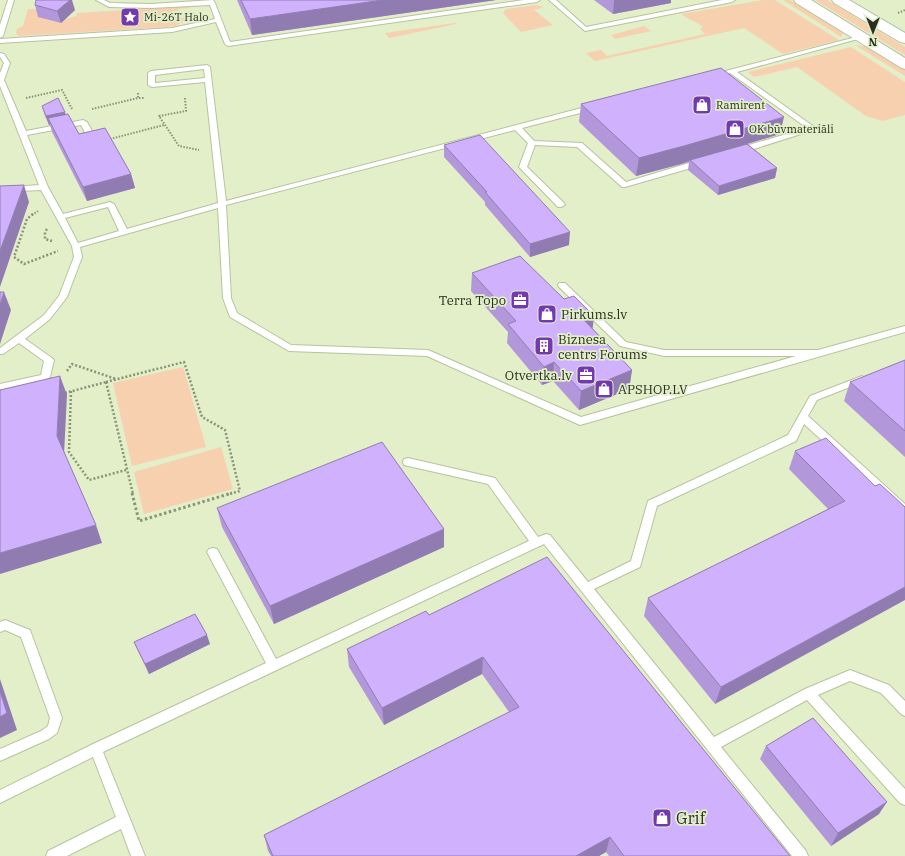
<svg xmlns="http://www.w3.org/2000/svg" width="905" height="856" font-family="'IBM Plex Serif',serif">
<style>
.green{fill:#f7d0af}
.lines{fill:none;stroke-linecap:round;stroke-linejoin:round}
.lane-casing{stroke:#b7c39e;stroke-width:2}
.primary-casing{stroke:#b7c39e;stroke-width:2}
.path-far2{stroke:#8a9378;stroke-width:2;stroke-dasharray:1.5 1.5;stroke-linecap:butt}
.path-far1{stroke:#8a9378;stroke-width:2.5;stroke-dasharray:2 2;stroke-linecap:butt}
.path{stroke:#8a9378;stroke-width:3;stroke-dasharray:2.5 2.5;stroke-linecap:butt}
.lane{fill:#fff;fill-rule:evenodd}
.primary{fill:#fff;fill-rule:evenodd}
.wall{fill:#b298da}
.shaded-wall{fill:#917cb1}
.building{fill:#cfb1fd;stroke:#917cb1}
.labels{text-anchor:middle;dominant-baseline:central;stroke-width:3.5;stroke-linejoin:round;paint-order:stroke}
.far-poi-label{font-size:11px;fill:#292e1f;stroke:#e2efc9;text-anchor:start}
.poi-label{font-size:13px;fill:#292e1f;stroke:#e2efc9;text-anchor:start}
.near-poi-label{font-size:16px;fill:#292e1f;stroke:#e2efc9;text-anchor:start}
</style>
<rect width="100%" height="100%" fill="#e2efc9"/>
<g class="green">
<path d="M 763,0 L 775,0 L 839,40 L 783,54 L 744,28 L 595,61 L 586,53 L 601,50 L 607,56 L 705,34 L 700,29 L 703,27 C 696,21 689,20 681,14 Z"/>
<polygon points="783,0 789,0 796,3 839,29 843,33 841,37"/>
<polygon points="815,0 827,0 905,47 905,55"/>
<polygon points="536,5 544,7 534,10 553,25 521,32 503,13 506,9"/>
<polygon points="185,6 191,8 178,9 178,18 190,17 189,19 175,26 166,27 19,36 16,33 17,29 23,26 28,9 40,9 38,16 55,22 76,16 77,13"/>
<polygon points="455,23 456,24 389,38 385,33"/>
<polygon points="644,26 651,31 615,39 611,35"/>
<polygon points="855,45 869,47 905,70 905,76"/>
<polygon points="851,47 905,82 905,115 883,121 866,116 797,67 754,77 748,72"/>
<polygon points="183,367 206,447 132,466 113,383"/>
<polygon points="221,447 233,489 144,514 134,472"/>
</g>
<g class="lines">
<g class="lane-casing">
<g id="lane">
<polygon points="8,0 14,0 3,36 0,38 0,25"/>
<polygon points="96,0 104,0 110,3 151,4 213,0 215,3 230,42 524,0 540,0 537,2 228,46 225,44 216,22 172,32 0,43 0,39 172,28 215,19 210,5 151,8 109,7"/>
<polygon points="549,0 556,0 586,27 722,0 735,0 732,2 585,31"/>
<polygon points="860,36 865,37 737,72 817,129 741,153 735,153 735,149 807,128 730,73 712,78 710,77 710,75"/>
<path d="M 0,53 L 4,54 L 10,63 L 4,80 L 26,131 L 83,120 L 87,122 L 98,142 L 94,144 L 91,144 L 81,125 L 27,135 L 48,187 L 63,214 L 110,202 L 114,204 L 127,229 L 218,203 L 205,82 L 152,87 L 148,85 L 148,73 L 151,71 L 207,65 L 210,67 L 226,201 L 593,105 L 596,105 L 596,109 L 522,128 L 534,141 L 582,143 L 626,182 L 699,160 L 705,160 L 706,162 L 705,164 L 625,187 L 622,187 L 577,147 L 535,145 L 527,167 L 564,203 L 565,205 L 561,207 L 558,207 L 519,167 L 528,143 L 515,130 L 226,205 L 231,298 L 237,313 L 291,345 L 428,350 L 581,417 L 796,356 L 664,356 L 620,346 L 559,287 L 558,285 L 559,283 L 565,283 L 626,342 L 664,350 L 818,350 L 905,326 L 905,332 L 580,425 L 427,356 L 289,351 L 230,317 L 223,298 L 218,208 L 80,247 L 82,257 L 67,297 L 50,319 L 25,339 L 52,358 L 54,360 L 50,377 L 45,380 L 0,390 L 0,384 L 41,375 L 44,361 L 19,343 L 3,354 L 0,354 L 0,348 L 44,315 L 59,296 L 74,257 L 72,246 L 41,190 L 0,192 L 0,188 L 39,185 L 0,86 L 0,73 L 4,63 L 0,57 ZM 204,69 L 205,78 L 155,83 L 155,75 ZM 108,207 L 119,231 L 78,243 L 65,218 Z"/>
<polygon points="862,376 867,379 865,381 817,400 808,416 905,504 905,514 901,513 804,424 796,441 657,506 640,567 594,589 714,737 805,689 850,670 889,685 905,701 905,716 901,714 881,693 850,681 818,695 905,789 905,805 900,803 807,700 721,747 806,851 808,856 792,856 544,544 103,752 145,856 131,856 121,829 67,856 46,856 48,851 116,817 93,757 0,803 0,790 91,745 266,663 207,552 209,549 213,548 217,549 276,659 529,541 488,484 404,465 403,462 404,459 408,458 495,478 538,537 546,534 550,535 588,582 631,561 648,501 788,435 810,396"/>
<polygon points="5,620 30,630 62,718 57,733 49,739 0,761 0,749 41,731 48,726 50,718 21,637 5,630 0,632 0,622"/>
</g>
</g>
<g class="primary-casing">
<g id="primary">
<polygon points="794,0 811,0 905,58 905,69 900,67 796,3"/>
<polygon points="832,0 849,0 905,33 905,43 900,42 834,3"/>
</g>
</g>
<g class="path-far2">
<polyline points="898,13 905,10"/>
<polyline points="138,93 138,98 144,98"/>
<polyline points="26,98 62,90 72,109"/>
<polyline points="185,98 186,111 159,116 179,146 199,150"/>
<polyline points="92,109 138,98"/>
<polyline points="110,139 164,125"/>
<polyline points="32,215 38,211"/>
</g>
<g class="path-far1">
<polyline points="33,214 27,219 14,257 24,264 58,251"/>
<polyline points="47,229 45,232 45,239 52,241"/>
<polyline points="67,371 72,364 116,379"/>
<polyline points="106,382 133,494"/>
<polyline points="106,382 184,362 202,417 225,430 240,491 229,494"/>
<polyline points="71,391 69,452 89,480 126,470"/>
<polyline points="65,393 106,382"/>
</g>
<polyline class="path" points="132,493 139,521 232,493"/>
<use href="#lane" class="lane"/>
<use href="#primary" class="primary"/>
</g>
<g class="wall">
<polygon points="237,0 496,0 252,35"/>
<polygon points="594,0 671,0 671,3 613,14"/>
<polygon points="35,5 75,10 61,23 38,17"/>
<polygon points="581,104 780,134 747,144 777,168 775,178 718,195 688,170 689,162 636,176 579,122"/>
<polygon points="42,106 66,115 79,134 131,174 135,188 87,201 52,132 50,125 49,125 45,116"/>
<polygon points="444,145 569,245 530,257 485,205 485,202 444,157"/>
<polygon points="472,273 564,299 594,316 592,328 632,370 629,389 579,410 553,381 542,385 507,343 508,332 471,291"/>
<polygon points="905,360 905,457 844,401 850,382"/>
<polygon points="795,451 875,486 715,704 644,616 648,598 828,509 789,469"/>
<polygon points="217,508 444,547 274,624 222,527"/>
<polygon points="429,615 790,856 609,856 606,852 599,856 271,856 268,851 264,835 509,712 482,674 384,725 349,667 347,649"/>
<polygon points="134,642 210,644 149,674 138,651"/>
<polygon points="766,746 879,814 831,846 760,759"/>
</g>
<g class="shaded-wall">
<polygon points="70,0 72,0 75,10 61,23 57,11"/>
<polygon points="383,0 496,0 252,35 250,19"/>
<polygon points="614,0 671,0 671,3 613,14"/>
<polygon points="65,112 68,121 48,118 50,125 49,125 46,116"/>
<polygon points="784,117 780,134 690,161 690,160 689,161 681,164 636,176 639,158"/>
<polygon points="777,168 775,178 718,195 719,186"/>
<polygon points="131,174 135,188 87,201 83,187"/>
<polygon points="24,185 29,202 0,287 0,251"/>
<polygon points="570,232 569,245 530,257 530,244"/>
<polygon points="4,292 11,310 0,344 0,305"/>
<polygon points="594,316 592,334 584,320"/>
<polygon points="554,362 553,381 542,385 544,367"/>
<polygon points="632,370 629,389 579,410 581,391"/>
<polygon points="60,376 67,395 64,454 57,436"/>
<polygon points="96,525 102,543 0,574 0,553"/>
<polygon points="444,529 444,547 274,624 270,606"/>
<polygon points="905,587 905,600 715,704 721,687"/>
<polygon points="207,635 210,644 149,674 145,664"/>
<polygon points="483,657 482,674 384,725 382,708"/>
<polygon points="0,679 17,730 0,738"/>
<polygon points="887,802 879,814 831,846 838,833"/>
<polygon points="610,837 606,852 599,856 576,856"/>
</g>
<g class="building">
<polygon points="36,0 70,0 57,11 35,5"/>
<polygon points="241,0 383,0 250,19"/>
<polygon points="721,68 784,117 684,146 639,158 581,104"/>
<polygon points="58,98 65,112 46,116 42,106"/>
<polygon points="68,114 79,134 105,128 131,174 83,187 48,118"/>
<polygon points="480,135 570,232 530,244 485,192 487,192 444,145"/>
<polygon points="747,144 777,168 719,186 690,160"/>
<polygon points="24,185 0,251 0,186"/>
<polygon points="520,256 564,299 574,296 594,316 584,320 632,370 581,391 554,362 544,367 508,324 516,321 472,273"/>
<polygon points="0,292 4,292 0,305"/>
<polygon points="905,360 905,431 850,382"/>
<polygon points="60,376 57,436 96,525 0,553 0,390"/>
<polygon points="826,438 875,486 880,484 905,507 905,587 721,687 648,598 845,501 795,451"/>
<polygon points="382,442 444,529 270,606 217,508"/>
<polygon points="547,557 790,856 624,856 610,837 576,856 273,856 264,835 519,707 483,657 382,708 347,649 426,611 429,615"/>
<polygon points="195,614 207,635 145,664 134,642"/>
<polygon points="0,691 7,713 0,717"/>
<polygon points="813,718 887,802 838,833 766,746"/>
</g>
<defs>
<g id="sight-square" transform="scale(1)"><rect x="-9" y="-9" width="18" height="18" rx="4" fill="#7339b0" stroke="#e2efc9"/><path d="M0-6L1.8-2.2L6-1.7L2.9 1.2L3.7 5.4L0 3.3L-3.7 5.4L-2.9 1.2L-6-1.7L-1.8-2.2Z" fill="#fff"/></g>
<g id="shop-square" transform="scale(1)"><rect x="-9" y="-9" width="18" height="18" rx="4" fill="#7339b0" stroke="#e2efc9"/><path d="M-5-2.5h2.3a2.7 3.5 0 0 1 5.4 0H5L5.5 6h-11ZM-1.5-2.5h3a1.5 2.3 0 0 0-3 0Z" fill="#fff"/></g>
<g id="office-square" transform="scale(1)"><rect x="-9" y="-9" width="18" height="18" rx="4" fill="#7339b0" stroke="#e2efc9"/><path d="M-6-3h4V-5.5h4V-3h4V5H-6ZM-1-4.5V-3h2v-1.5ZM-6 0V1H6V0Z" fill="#fff"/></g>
<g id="building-square" transform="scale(1)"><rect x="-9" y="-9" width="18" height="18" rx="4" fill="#7339b0" stroke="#e2efc9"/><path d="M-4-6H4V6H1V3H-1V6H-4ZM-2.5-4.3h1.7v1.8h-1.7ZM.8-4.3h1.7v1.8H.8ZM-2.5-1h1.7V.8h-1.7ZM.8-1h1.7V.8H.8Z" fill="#fff"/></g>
</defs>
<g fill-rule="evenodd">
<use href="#sight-square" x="130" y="17"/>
<use href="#shop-square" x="702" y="105"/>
<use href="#shop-square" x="735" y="129"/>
<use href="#office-square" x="520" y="300"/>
<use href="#shop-square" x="547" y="314"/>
<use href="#building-square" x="544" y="346"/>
<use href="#office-square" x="586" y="375"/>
<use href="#shop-square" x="604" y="389"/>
<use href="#shop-square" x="662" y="818"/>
</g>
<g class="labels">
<g class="far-poi-label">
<text x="144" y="17">Mi-26T Halo</text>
<text x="716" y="105">Ramirent</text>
<text x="749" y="129">OK būvmateriāli</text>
</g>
<g class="poi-label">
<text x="506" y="300" text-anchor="end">Terra Topo</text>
<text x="561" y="314">Pirkums.lv</text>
<text x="558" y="339">Biznesa<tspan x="558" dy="15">centrs Forums</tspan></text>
<text x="572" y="375" text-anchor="end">Otvertka.lv</text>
<text x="618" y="389">APSHOP.LV</text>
</g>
<g class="near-poi-label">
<text x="676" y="818">Grif</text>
</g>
</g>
<g transform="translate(873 32) rotate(180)" stroke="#e2efc9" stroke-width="3" paint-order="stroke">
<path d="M0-3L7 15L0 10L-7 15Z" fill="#292e1f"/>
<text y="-6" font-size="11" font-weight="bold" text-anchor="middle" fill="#292e1f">N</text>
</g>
</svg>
